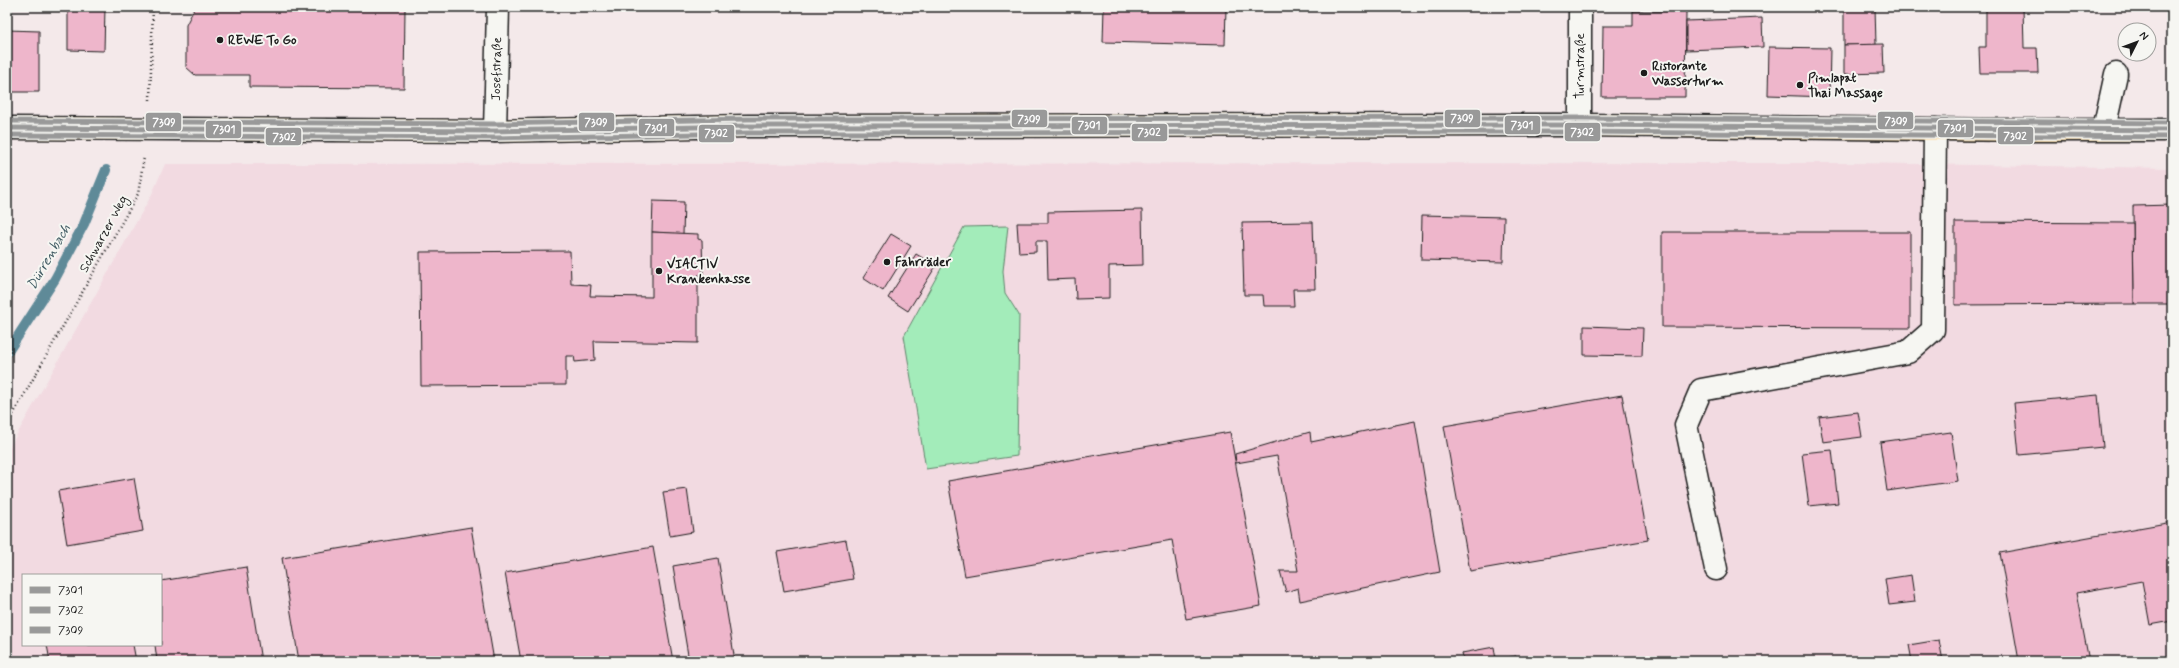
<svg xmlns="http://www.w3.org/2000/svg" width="2179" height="668" font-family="Mynerve,sans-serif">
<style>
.built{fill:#f2dae1;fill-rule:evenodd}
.green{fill:#a3ecba;stroke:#60846b}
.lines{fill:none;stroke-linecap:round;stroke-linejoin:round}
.stream{stroke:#5e8a98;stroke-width:10}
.building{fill:#eeb6cb;stroke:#1c1c1c}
.minor-casing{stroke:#1c1c1c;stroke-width:25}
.major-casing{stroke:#1c1c1c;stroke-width:25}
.path{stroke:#1c1c1c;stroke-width:2.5;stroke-dasharray:1 3;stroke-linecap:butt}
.minor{stroke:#f6f6f2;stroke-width:22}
.major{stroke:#fbddab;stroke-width:22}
.bus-1-casing{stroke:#f6f6f2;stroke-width:8}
.bus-2-casing{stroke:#f6f6f2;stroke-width:8}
.bus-3-casing{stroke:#f6f6f2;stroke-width:8}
.bus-1{stroke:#999;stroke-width:5}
.bus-2{stroke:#999;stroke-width:5}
.bus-3{stroke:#999;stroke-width:5}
.poi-dot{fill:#1c1c1c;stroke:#f6f6f2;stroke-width:1.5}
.labels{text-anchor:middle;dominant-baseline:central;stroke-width:4;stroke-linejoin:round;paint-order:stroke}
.poi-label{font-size:13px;font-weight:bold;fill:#1c1c1c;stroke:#f6f6f2;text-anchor:start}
.street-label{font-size:13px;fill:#1c1c1c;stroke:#f6f6f2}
.water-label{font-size:14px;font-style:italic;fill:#425c64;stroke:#f6f6f2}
.line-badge{stroke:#f6f6f2;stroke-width:1.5}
.badge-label{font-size:11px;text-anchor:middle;font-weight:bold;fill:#fff}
</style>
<rect width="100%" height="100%" fill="#f4e9ea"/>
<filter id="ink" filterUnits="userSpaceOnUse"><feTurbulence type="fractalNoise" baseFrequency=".025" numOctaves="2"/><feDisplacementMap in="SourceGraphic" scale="8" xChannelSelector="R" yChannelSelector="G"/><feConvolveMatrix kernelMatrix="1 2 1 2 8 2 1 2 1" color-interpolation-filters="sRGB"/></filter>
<g filter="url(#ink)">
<path class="built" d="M 1853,163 L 2172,168 L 2172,661 L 7,661 L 7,452 L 151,196 L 165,164 ZM 23,575 L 161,575 L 161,645 L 23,645 Z"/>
<polygon class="green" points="1008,226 1003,271 1005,293 1019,315 1017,456 926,469 904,336 964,227"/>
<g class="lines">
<polyline class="stream" points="7,353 55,279 84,224 106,170"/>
</g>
<g class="building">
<polygon points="68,7 105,7 104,51 68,50"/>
<polygon points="195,7 405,8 404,88 249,87 249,75 195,75 186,67 186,25"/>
<polygon points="1104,7 1226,7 1225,45 1103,42"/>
<polygon points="1844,7 1875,7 1876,45 1844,45"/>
<polygon points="1986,7 2023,7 2024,48 2037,48 2038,73 1980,73 1979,47 1986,47"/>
<polygon points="1633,11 1686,11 1685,97 1602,97 1603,26 1633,26"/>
<polygon points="1762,18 1763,47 1686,50 1686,21"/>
<polygon points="7,30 39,31 39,92 7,92"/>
<polygon points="1883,44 1884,73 1844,74 1844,45"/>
<polygon points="1769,47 1830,48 1829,97 1768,95"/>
<polygon points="653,201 684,202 683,234 652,232"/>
<polygon points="2172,205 2172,304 2134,304 2133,206"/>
<polygon points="1142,210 1143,265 1109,266 1109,298 1076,299 1075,279 1048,280 1047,241 1036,241 1036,252 1019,253 1017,223 1048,223 1048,212"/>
<polygon points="1422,215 1504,217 1503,262 1421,260"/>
<polygon points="1313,222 1315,289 1293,289 1294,306 1264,306 1263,295 1244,295 1242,223"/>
<polygon points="1955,222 2133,223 2134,304 1955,305"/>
<polygon points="652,232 698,234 698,239 702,240 703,275 698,275 698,343 594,341 595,360 575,362 574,356 566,356 566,385 421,386 420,252 570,251 571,284 591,285 590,296 652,297"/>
<polygon points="1662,232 1910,232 1910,328 1662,327"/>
<polygon points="891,234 911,246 883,291 863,278"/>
<polygon points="916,254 936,266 908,311 888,298"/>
<polygon points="1584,326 1643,328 1642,356 1584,355"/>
<polygon points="1622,395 1648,540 1470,571 1444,426"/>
<polygon points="2098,395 2103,447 2019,455 2014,403"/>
<polygon points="1858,412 1862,437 1823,442 1819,417"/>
<polygon points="1415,421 1440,572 1300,601 1298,588 1286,592 1280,571 1298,571 1277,456 1236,463 1235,454 1310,432 1311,442"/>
<polygon points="1230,432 1261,606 1186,619 1172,540 965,576 948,481"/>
<polygon points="1951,432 1958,481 1887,491 1880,442"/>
<polygon points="1832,450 1838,503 1809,506 1802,453"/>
<polygon points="134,478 143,531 67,544 58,491"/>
<polygon points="687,489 693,532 670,536 663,492"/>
<polygon points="2172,522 2172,621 2150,625 2142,581 2076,593 2089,661 2019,661 2000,553"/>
<polygon points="471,527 494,661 299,661 282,558"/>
<polygon points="846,540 853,579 784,591 777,552"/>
<polygon points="653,547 673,661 521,661 505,573"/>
<polygon points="718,558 735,661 689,661 673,566"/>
<polygon points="246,567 261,661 157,661 155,645 161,645 161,581"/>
<polygon points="1911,575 1915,602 1889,605 1885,579"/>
<polygon points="1939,640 1943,661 1912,661 1909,645"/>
<polygon points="47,645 133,645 136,661 50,661"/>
<polygon points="1494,647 1496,660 1516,656 1517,661 1464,661 1462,653"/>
</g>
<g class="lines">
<g class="minor-casing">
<g id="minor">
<polyline points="1580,7 1580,125"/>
<polyline points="2104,129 2116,74"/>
<polyline points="495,131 498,7"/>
<polyline points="1716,569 1686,425 1701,390 1908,352 1933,330 1935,129"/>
</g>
</g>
<g class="major-casing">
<polyline id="major" points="7,128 495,131 748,126 1580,125 2025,130 2172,130"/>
</g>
<g class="path">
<polyline points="150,100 153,7"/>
<polyline points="7,425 138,194 144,157"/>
</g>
<use href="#minor" class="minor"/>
<use href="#major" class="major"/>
<g class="bus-1-casing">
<polyline id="bus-1" points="7,128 495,131 748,126 1580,125 2172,130"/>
</g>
<g class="bus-2-casing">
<polyline id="bus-2" points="7,135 495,138 748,133 1580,132 2172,137"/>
</g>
<g class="bus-3-casing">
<polyline id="bus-3" points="7,121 495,124 748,119 1580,118 2172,123"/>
</g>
<use href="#bus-1" class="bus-1"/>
<use href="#bus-2" class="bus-2"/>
<use href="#bus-3" class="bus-3"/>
</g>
</g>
<g class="poi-dot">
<circle cx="220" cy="40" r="4"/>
<circle cx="1644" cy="73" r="4"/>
<circle cx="1800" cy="85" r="4"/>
<circle cx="887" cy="262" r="4"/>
<circle cx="659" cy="271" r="4"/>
</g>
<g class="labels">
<g class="poi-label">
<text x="228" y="40">REWE To Go</text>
<text x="1652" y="66">Ristorante<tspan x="1652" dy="15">Wasserturm</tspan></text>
<text x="1808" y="78">Pimlapat<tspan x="1808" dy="15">Thai Massage</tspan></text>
<text x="895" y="262">Fahrräder</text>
<text x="667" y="264">VIACTIV<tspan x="667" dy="15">Krankenkasse</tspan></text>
</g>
<g class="street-label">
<text transform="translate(1580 66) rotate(-90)">Turmstraße</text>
<text transform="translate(497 69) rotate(-89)">Josefstraße</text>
<text transform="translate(104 234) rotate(-61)">Schwarzer Weg</text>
</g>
<g class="water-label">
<text transform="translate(49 257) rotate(-60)">Dürrenbach</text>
</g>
</g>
<g class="line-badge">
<rect x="1444" y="109" width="37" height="19" rx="4" fill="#999"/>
<rect x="1011" y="109" width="37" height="19" rx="4" fill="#999"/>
<rect x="1877" y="111" width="37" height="19" rx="4" fill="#999"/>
<rect x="145" y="112" width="37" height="20" rx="4" fill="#999"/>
<rect x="578" y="112" width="37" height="20" rx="4" fill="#999"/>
<rect x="1504" y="115" width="37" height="20" rx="4" fill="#999"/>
<rect x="1071" y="116" width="37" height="19" rx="4" fill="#999"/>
<rect x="638" y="118" width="37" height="19" rx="4" fill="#999"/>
<rect x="1937" y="119" width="37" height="19" rx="4" fill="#999"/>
<rect x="205" y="120" width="37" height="19" rx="4" fill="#999"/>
<rect x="1564" y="122" width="37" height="20" rx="4" fill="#999"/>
<rect x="1131" y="123" width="37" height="19" rx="4" fill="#999"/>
<rect x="698" y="124" width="37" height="19" rx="4" fill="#999"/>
<rect x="1997" y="126" width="37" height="19" rx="4" fill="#999"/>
<rect x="265" y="127" width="37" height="19" rx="4" fill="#999"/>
</g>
<g class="badge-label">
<text x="1462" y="122">7309</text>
<text x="1029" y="123">7309</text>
<text x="1896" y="125">7309</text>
<text x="164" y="126">7309</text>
<text x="596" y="126">7309</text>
<text x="1522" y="129">7301</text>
<text x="1089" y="129">7301</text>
<text x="656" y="132">7301</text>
<text x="1955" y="132">7301</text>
<text x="224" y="133">7301</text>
<text x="1582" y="136">7302</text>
<text x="1149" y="136">7302</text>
<text x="716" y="137">7302</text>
<text x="2015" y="140">7302</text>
<text x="284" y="141">7302</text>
</g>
<rect width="2179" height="668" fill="none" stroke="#f6f6f2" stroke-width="24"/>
<rect x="12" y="12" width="2155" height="644" fill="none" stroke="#1c1c1c" stroke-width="1.5" filter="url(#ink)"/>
<rect x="22" y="574" width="140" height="72" fill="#f6f6f2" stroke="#9f9f9c"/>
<rect x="30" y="587" width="20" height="6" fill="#999999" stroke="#9f9f9c"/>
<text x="58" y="594" font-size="12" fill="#1c1c1c">7301</text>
<rect x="30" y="607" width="20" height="6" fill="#999999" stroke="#9f9f9c"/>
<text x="58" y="614" font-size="12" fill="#1c1c1c">7302</text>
<rect x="30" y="627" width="20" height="6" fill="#999999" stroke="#9f9f9c"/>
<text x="58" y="634" font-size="12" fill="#1c1c1c">7309</text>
<g transform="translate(2137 42) rotate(48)"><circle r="19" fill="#f6f6f2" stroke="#9f9f9c"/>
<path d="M0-3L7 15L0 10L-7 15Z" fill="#1c1c1c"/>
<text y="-6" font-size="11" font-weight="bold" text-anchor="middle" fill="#1c1c1c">N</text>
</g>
</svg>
